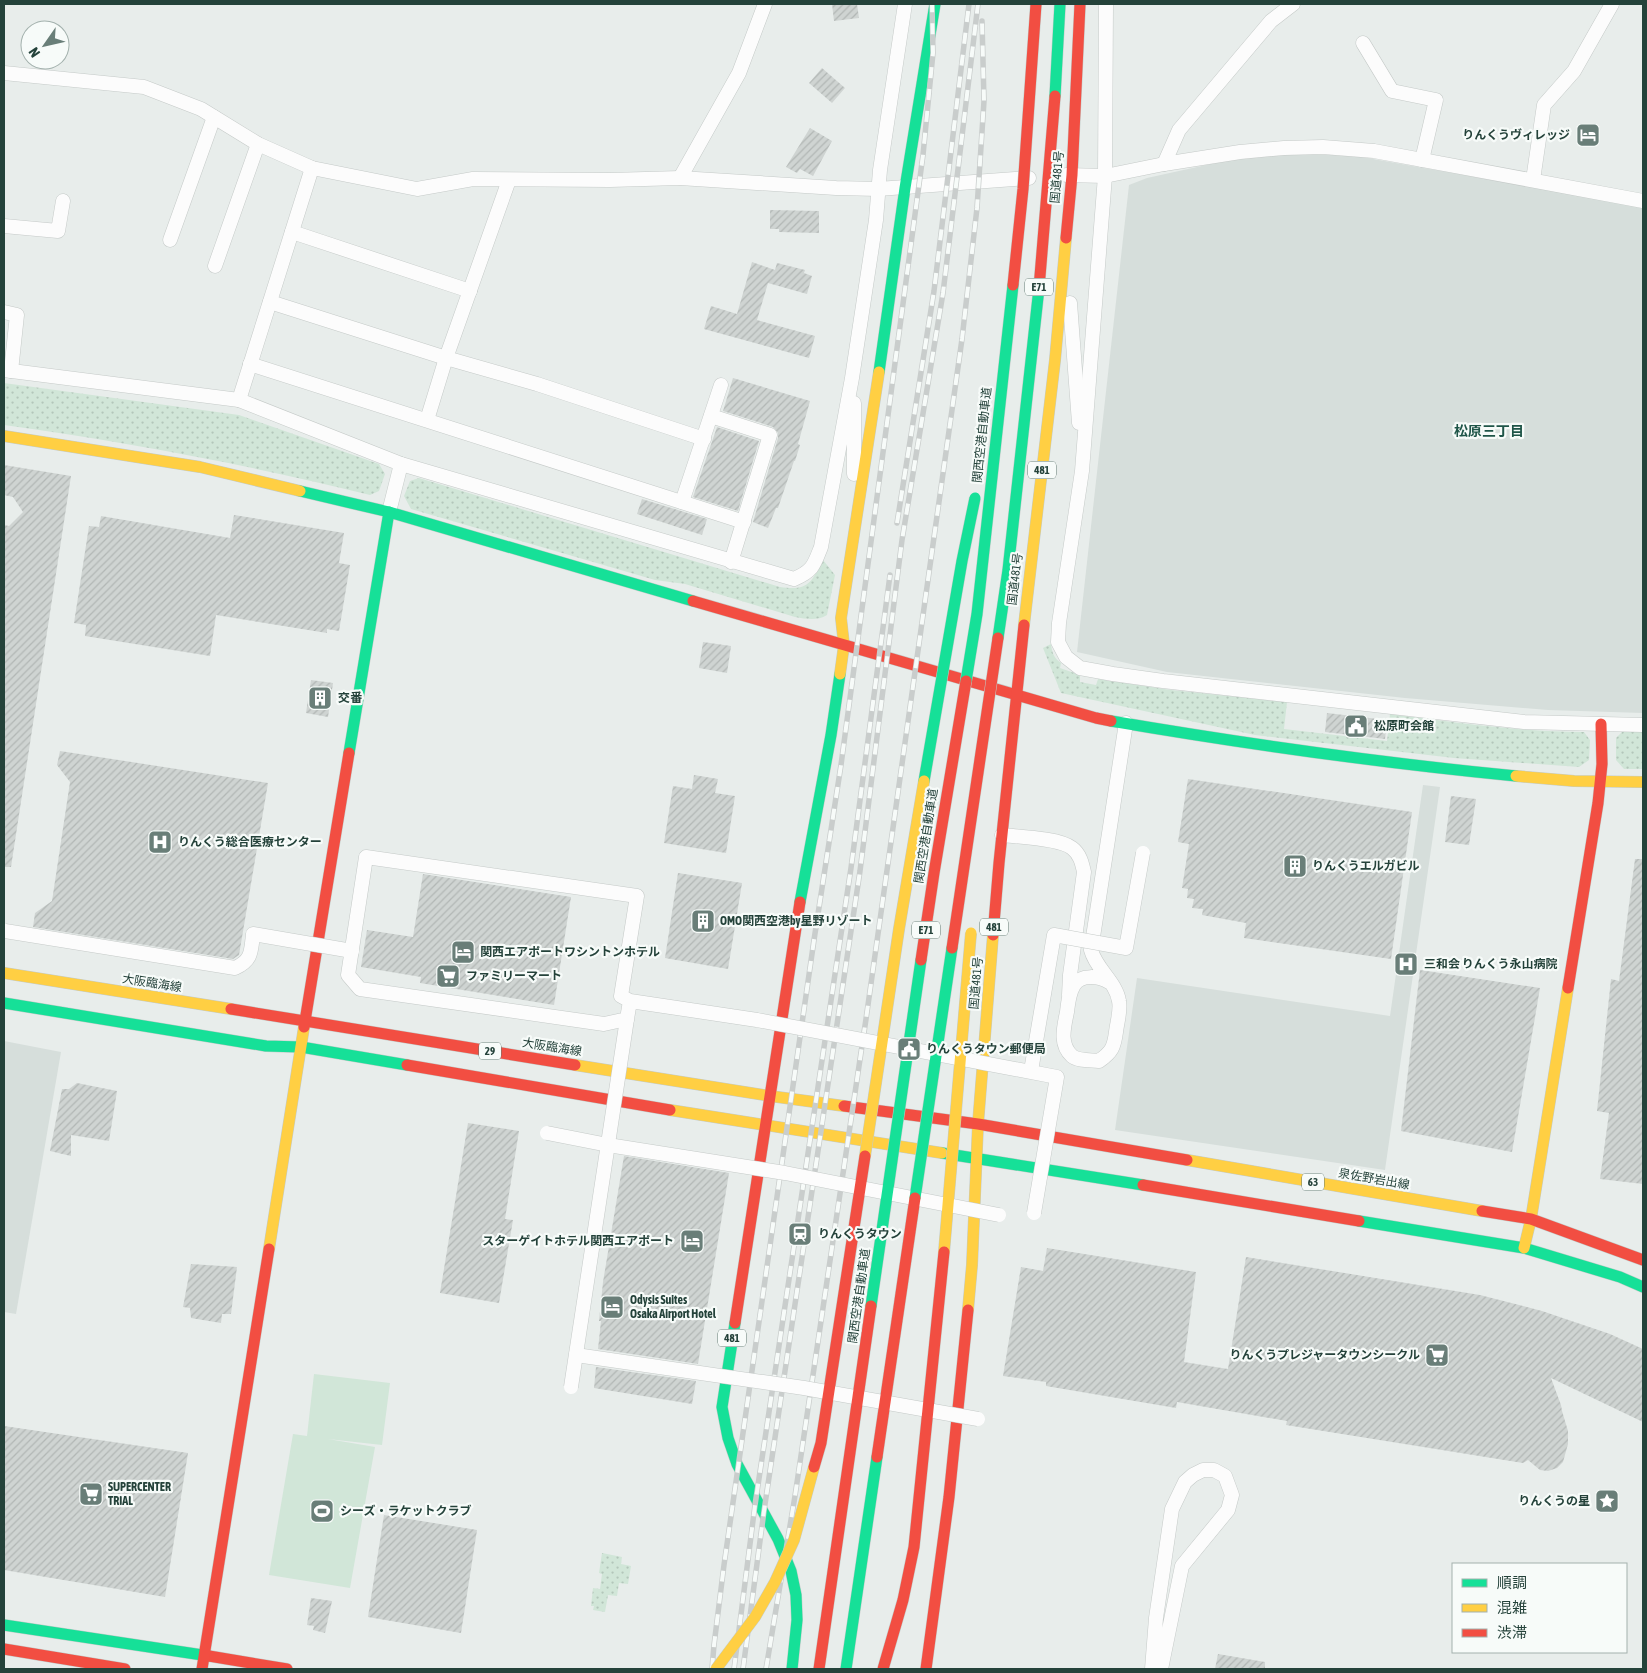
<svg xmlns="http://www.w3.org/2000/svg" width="1647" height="1673" font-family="'Asap Condensed','Noto Sans JP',sans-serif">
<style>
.built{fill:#d6dedb}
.grass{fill:url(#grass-dots)}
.garden{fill:#d1e6d8}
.building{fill:url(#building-hatch)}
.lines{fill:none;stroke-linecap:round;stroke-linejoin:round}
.street-casing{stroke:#c5cac8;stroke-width:15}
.fast-casing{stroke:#c3cbc8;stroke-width:12}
.slow-casing{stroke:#c3cbc8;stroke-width:12}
.jam-casing{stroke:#c3cbc8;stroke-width:12}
.street{stroke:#fcfcfc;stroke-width:14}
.fast{stroke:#16e098;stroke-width:11}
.slow{stroke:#ffcf43;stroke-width:11}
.jam{stroke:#f24e42;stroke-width:11}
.rail-casing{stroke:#c9cdcc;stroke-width:5.5}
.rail{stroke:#f7fbf9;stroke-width:4;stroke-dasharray:11;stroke-linecap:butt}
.street-bridge-casing{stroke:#c5cac8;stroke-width:15;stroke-linecap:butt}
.fast-bridge-casing{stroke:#c3ccc9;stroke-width:12;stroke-linecap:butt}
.slow-bridge-casing{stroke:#c3ccc9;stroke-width:12;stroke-linecap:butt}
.jam-bridge-casing{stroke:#c3ccc9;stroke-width:12;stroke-linecap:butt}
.street-bridge{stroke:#fcfcfc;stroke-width:14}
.fast-bridge{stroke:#16e098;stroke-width:11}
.slow-bridge{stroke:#ffcf43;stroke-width:11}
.jam-bridge{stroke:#f24e42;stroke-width:11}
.labels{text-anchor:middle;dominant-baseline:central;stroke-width:4.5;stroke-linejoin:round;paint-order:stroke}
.shield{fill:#f7fbf9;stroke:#637a73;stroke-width:1}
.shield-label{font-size:11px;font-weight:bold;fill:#24423a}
.poi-label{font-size:12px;font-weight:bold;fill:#24423a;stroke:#f7fbf9;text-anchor:start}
.street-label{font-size:12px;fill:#24423a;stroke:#f7fbf9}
.neighbourhood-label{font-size:14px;font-weight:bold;fill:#1f5548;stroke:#f7fbf9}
</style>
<defs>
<pattern id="grass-dots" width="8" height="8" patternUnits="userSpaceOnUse" patternTransform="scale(1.25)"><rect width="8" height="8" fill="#d1e6d8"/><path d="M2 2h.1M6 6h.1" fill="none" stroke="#b3c6ba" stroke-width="1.8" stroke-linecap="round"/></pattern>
<pattern id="building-hatch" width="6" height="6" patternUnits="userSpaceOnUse" patternTransform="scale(1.25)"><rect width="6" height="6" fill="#cfd4d2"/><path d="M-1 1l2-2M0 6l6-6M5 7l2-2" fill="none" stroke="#b2b7b5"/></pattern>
</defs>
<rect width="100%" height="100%" fill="#e8edeb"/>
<g class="built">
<polygon points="1293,154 1317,154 1362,157 1643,207 1643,713 1548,710 1405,698 1167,672 1077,652 1129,185 1147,178 1229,160"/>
<polygon points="1423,785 1440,787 1385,1170 1115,1130 1137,978 1390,1016"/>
<polygon points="4,1041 61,1052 16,1314 4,1312"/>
</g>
<g class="grass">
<path d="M 4,383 L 239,415 L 379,464 L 385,474 L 379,491 L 370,495 C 249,465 127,442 4,425 Z"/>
<path d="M 419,478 L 780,587 C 807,591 811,584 823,560 L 835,575 L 827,615 C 817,621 807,619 795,617 L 685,584 L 655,580 L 411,509 L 404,496 L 410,481 Z"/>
<path d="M 1051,644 C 1052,653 1054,658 1061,663 L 1060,668 L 1080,675 L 1080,682 L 1096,685 L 1098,679 L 1171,690 L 1287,702 L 1284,729 L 1387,741 L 1390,714 C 1454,722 1519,732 1584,732 L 1590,740 L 1589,760 L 1579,767 L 1454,758 L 1255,735 L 1061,693 L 1043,648 Z"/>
<polygon points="1623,731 1643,732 1643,769 1624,769 1616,760 1616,738"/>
<polygon points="602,1553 622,1557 621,1564 631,1566 628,1584 619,1583 617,1596 608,1595 605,1612 593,1610 594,1606 591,1606 593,1588 600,1589 602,1574 599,1573"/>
</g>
<polygon class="garden" points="314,1374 390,1383 382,1445 328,1439 375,1447 350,1588 269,1575 293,1434 307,1436"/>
<g class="building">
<polygon points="832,4 857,4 859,18 834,21"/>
<polygon points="822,68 845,88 832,103 809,83"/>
<polygon points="810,128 832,141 813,176 800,169 797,173 786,167"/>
<polygon points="770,210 819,211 819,233 779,232 779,229 770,229"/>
<polygon points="752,262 775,270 777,263 805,270 804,273 812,276 807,294 768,283 757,320 815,336 809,358 704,329 711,306 737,314"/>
<polygon points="733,378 810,401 798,444 800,445 795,461 794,461 778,508 776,508 768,528 753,522 778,438 778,433 773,427 723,411"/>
<polygon points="717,427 759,441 738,511 693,497"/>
<polygon points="4,465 71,476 11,867 4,867 4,525 9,526 23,512 13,497 4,495"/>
<polygon points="642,499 707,519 702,535 637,514"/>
<polygon points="234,515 344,533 339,563 350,565 339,631 327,629 327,633 216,615 210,656 85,636 86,625 74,623 89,526 99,527 101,516 230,538"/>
<polygon points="703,642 731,646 727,673 699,668"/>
<polygon points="311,680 333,683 328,717 306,713"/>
<polygon points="1327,713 1387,720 1385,739 1325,732"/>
<polygon points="60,751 268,783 239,955 233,959 33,927 35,913 52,901 70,782 57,765"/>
<polygon points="694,775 718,779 715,793 735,796 726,853 664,843 673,786 692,789"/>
<polygon points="1188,779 1412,812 1391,959 1244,938 1246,923 1202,915 1203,909 1192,908 1194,899 1187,898 1188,889 1182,888 1189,844 1178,842"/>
<polygon points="1451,796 1476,799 1469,845 1445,842"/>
<polygon points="1635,859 1643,859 1643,1184 1600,1179 1609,1113 1597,1111 1611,979 1619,981"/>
<polygon points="678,873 742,883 728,969 665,958"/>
<polygon points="423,874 571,897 554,1005 420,983 421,977 361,967 367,930 413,937"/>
<polygon points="1420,970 1540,988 1512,1152 1401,1131"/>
<polygon points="77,1083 117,1091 109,1141 71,1135 71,1156 50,1151 62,1089 69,1089"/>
<polygon points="468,1123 519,1131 505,1219 513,1220 499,1303 440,1293"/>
<polygon points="624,1156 729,1173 698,1364 598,1349 601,1321 599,1321 603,1282"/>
<polygon points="1047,1248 1196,1272 1184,1362 1228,1369 1246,1257 1480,1295 1542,1311 1610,1334 1643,1349 1643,1422 1551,1378 1561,1405 1562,1411 1568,1431 1568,1444 1563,1462 1557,1468 1548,1471 1540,1470 1528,1460 1523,1463 1286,1425 1287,1421 1177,1402 1176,1408 1046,1386 1046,1382 1003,1376 1021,1267 1043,1271"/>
<polygon points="191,1264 237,1267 231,1314 222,1314 221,1323 191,1318 190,1308 183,1307"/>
<polygon points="596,1367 696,1381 692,1404 594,1388"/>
<polygon points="4,1426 188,1453 165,1597 4,1570"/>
<polygon points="384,1515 477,1530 461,1633 368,1617"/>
<polygon points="311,1598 332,1601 325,1633 313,1630 314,1626 307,1625"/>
<polygon points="1218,1654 1265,1662 1265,1669 1215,1669"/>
</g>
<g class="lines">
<g class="street-casing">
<g id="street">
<polyline points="1106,4 1105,176 1082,471 1059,623 1058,642 1066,657 1080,668 1113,674 1163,681 1524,722 1643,725"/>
<polyline points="1363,43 1392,91 1436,100 1422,160"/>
<polyline points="4,73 144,87 201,109 258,144 312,168 417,189 473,179 610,180 680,178 836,188 878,189 1029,178"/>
<polyline points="1164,164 1179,130 1271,21 1293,4"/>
<polyline points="1066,175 1105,176 1164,164 1240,152 1284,148 1323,147 1374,151 1643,201"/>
<polyline points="680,178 739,73 765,4"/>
<polyline points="1533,180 1544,105 1574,71 1612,4"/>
<polyline points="4,226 58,231 63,201"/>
<polyline points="292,232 470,291"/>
<polyline points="170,240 214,117"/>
<polyline points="215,266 258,144"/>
<polyline points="270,302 446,358 537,384 704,439"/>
<polyline points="1070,303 1079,423"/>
<polyline points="4,312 17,315 11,371"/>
<polyline points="250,364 744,522"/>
<path d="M 4,370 L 239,400 L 401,464 L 794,579 C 813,571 814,565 821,547 L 852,378 L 876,220 L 880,170 L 905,4"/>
<polyline points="239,400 312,168"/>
<polyline points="711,416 770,435 731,562"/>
<polyline points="427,420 446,358 509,180"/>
<polyline points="854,474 854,403"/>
<polyline points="682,502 721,385"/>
<polyline points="389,512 401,464"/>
<path d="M 1002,835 C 1019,837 1059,838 1072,848 C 1080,854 1082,863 1084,872 L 1070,975 L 1069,995"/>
<path d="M 1109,982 C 1099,976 1081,974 1074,985 C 1069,993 1068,1003 1067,1012 C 1064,1027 1059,1044 1072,1056 C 1078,1061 1091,1060 1099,1061 C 1112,1052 1114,1047 1116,1032 C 1117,1023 1121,1010 1119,1001 C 1116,982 1096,969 1091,950 L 1126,723"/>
<polyline points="1152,1669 1156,1618 1172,1509 1185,1482 1193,1475 1203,1470 1214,1470 1225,1476 1232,1495 1228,1510 1182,1566 1161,1669"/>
</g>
</g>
<g class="fast-casing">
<g id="fast">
<polyline points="879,372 905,188 935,4"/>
<polyline points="300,491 389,512 693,601"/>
<path d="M 1111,721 C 1246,744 1381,763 1516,776"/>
<polyline points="349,753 389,512"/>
<polyline points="800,902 831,735 840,674"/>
<polyline points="4,1003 266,1046 301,1047 407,1065"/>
<polyline points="942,1153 1143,1185"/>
<polyline points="1359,1221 1524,1248 1620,1277 1643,1287"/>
<polyline points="735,1323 722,1407 728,1438 737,1464 778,1539 791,1571 796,1595 797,1620 792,1669"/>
<polyline points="4,1625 209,1656"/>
</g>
</g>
<g class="slow-casing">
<g id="slow">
<polyline points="4,436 200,467 300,491"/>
<polyline points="1024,625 1055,360 1066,238"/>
<polyline points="840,674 844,645 841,618 879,372"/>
<polyline points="1516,776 1574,781 1643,782"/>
<polyline points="4,973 231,1009"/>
<polyline points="575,1065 770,1096 844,1106"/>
<polyline points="670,1110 942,1153"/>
<polyline points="1187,1160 1482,1211"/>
<polyline points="1524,1248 1531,1219 1568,988"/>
<polyline points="269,1249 304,1027"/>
<polyline points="968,1310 972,1265 978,1124 993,935"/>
</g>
</g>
<g class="jam-casing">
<g id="jam">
<polyline points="1066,238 1072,175 1080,4"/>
<polyline points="693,601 1096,718 1111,721"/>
<polyline points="993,935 999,863 1024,625"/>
<polyline points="1568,988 1598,803 1602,764 1601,724"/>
<polyline points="231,1009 575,1065"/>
<polyline points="304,1027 349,753"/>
<polyline points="407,1065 670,1110"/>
<polyline points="844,1106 978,1124 1187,1160"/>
<polyline points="1143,1185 1359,1221"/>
<polyline points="1482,1211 1531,1219 1643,1260"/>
<polyline points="735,1323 800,902"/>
<polyline points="4,1649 125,1669"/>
<polyline points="209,1656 287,1669"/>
<polyline points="202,1669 269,1249"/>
<polyline points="926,1669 949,1497 968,1310"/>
</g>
</g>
<use href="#street" class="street"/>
<use href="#fast" class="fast"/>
<use href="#slow" class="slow"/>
<use href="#jam" class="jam"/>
<g class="rail-casing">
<g id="rail">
<polyline points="897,523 934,291 969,4"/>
<polyline points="712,1669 714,1645 724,1565 814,940 841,765 923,155 933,53 932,4"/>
<polyline points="734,1669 755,1505 851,868 890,575"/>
<polyline points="743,1669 764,1511 860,871 902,540 943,293 978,4"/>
<polyline points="766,1669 795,1496 866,1019 962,339 977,208 984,101 982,21"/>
</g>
</g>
<use href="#rail" class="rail"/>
<g class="street-bridge-casing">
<g id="street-bridge">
<path d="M 5,931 L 235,968 C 252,960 251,952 253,934 L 352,951"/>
<polyline points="630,1001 621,996 637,896 366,857 348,975 360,989 604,1024 627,1019 630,1001 757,1020 1057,1077 1034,1213"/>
<polyline points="1031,1071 1054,935 1126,948 1143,853"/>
<polyline points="547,1133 608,1145 785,1173 999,1215"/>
<polyline points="576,1355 804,1388 978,1419"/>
<polyline points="571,1387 627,1019"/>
</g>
</g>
<g class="fast-bridge-casing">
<g id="fast-bridge">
<polyline points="1055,96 1060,4"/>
<polyline points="998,638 1008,570 1039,288"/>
<polyline points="966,681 977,614 1013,285"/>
<polyline points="924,781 962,561 975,498"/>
<polyline points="915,1198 952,948"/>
<polyline points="871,1306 921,960"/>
<polyline points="846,1669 877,1457"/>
</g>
</g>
<g class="slow-bridge-casing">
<g id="slow-bridge">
<polyline points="865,1156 899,929 924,781"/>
<polyline points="944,1252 971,933"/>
<polyline points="716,1669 755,1617 775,1582 794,1540 814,1467"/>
</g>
</g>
<g class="jam-bridge-casing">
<g id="jam-bridge">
<polyline points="1013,285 1023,189 1036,4"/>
<polyline points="1039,288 1055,96"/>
<polyline points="952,948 998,638"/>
<polyline points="921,960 934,873 966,681"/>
<polyline points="877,1457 915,1198"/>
<polyline points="814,1467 821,1443 865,1156"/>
<polyline points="819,1669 871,1306"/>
<polyline points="883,1669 903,1600 914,1547 944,1252"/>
</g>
</g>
<use href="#street-bridge" class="street-bridge"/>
<use href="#fast-bridge" class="fast-bridge"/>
<use href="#slow-bridge" class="slow-bridge"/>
<use href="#jam-bridge" class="jam-bridge"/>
</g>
<defs>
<g id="hotel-square" transform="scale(1.25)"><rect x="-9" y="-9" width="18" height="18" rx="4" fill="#697e78" stroke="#f7fbf9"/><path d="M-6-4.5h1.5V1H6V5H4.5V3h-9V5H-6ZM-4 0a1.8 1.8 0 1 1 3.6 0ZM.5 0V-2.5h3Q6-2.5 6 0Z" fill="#fff"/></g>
<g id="building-square" transform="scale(1.25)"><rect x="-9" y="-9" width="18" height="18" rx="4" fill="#697e78" stroke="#f7fbf9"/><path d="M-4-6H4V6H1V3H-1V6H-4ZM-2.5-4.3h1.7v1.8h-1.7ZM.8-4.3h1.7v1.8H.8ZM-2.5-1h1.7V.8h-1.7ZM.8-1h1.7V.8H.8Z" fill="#fff"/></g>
<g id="civic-square" transform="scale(1.25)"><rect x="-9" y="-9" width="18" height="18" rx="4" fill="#697e78" stroke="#f7fbf9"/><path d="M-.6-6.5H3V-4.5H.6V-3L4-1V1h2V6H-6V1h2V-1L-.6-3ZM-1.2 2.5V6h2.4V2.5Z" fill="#fff"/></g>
<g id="hospital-square" transform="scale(1.25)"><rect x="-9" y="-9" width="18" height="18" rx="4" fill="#697e78" stroke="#f7fbf9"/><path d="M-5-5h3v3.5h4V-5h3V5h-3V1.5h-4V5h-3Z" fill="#fff"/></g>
<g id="supermarket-square" transform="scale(1.25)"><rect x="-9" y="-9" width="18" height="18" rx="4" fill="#697e78" stroke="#f7fbf9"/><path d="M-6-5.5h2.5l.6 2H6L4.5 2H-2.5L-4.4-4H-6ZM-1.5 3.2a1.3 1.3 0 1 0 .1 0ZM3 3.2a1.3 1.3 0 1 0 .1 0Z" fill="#fff"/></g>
<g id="station-square" transform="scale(1.25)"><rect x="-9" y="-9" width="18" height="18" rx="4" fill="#697e78" stroke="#f7fbf9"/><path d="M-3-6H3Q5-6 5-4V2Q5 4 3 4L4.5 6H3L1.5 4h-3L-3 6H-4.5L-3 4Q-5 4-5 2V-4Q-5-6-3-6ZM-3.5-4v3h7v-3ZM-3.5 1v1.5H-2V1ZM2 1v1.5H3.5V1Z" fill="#fff"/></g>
<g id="sight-square" transform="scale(1.25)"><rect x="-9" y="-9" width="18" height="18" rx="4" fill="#697e78" stroke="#f7fbf9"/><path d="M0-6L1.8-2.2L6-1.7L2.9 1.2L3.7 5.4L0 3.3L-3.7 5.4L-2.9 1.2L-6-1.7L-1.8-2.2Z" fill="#fff"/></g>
<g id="stadium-square" transform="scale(1.25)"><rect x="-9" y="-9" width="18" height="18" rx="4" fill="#697e78" stroke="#f7fbf9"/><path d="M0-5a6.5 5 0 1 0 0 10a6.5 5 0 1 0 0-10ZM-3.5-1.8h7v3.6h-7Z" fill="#fff"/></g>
</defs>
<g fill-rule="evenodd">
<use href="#hotel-square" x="1588" y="135"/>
<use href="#building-square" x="320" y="698"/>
<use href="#civic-square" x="1356" y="726"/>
<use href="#hospital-square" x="160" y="842"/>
<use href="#building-square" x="1295" y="866"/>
<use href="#building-square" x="703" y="921"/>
<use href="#hotel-square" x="463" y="952"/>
<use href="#hospital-square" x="1406" y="964"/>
<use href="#supermarket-square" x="448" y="976"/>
<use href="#civic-square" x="909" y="1049"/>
<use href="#station-square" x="800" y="1234"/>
<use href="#hotel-square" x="692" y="1241"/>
<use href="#hotel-square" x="612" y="1307"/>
<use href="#supermarket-square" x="1437" y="1355"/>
<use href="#supermarket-square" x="91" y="1494"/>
<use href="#sight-square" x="1607" y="1501"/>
<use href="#stadium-square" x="322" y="1511"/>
</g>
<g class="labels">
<g class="shield">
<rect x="1025" y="278.5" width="28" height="17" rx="4"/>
<rect x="1028" y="461.5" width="28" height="17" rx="4"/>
<rect x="980" y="918.5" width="28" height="17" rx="4"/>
<rect x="912" y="921.5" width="28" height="17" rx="4"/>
<rect x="479" y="1042.5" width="22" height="17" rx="4"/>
<rect x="1302" y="1173.5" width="22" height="17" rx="4"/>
<rect x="718" y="1329.5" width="28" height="17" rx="4"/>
</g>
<g class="shield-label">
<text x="1039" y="287">E71</text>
<text x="1042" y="470">481</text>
<text x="994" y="927">481</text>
<text x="926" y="930">E71</text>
<text x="490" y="1051">29</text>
<text x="1313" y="1182">63</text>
<text x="732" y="1338">481</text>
</g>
<g class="poi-label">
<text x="1570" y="135" text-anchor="end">りんくうヴィレッジ</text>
<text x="338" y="698">交番</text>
<text x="1374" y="726">松原町会館</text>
<text x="178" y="842">りんくう総合医療センター</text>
<text x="1312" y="866">りんくうエルガビル</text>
<text x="720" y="921">OMO関西空港by星野リゾート</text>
<text x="480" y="952">関西エアポートワシントンホテル</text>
<text x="1424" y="964">三和会 りんくう永山病院</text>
<text x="466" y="976">ファミリーマート</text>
<text x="926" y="1049">りんくうタウン郵便局</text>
<text x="818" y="1234">りんくうタウン</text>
<text x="674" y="1241" text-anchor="end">スターゲイトホテル関西エアポート</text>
<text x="630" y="1300">Odysis Suites<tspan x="630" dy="14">Osaka Airport Hotel</tspan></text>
<text x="1420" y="1355" text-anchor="end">りんくうプレジャータウンシークル</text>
<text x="108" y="1487">SUPERCENTER<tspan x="108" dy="14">TRIAL</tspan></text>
<text x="1590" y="1501" text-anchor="end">りんくうの星</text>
<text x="340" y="1511">シーズ・ラケットクラブ</text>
</g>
<g class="street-label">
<text transform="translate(1057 177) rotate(-85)">国道481号</text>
<text transform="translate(982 435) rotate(-84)">関西空港自動車道</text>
<text transform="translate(1015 579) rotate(-83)">国道481号</text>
<text transform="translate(926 836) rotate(-81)">関西空港自動車道</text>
<text transform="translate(152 983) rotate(9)">大阪臨海線</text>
<text transform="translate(976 983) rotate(-85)">国道481号</text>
<text transform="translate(552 1047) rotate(9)">大阪臨海線</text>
<text transform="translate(1374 1179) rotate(10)">泉佐野岩出線</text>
<text transform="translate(859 1296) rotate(-82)">関西空港自動車道</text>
</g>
<g class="neighbourhood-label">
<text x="1489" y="431">松原三丁目</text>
</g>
</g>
<rect width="1647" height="1673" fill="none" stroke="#24423a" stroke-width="10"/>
<rect x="1452" y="1563" width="175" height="90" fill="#f7fbf9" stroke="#a3b1ad"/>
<rect x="1462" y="1579" width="25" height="8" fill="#16e098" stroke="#a3b1ad"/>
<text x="1497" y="1588" font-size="15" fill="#24423a">順調</text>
<rect x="1462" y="1604" width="25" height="8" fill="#ffcf43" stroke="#a3b1ad"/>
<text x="1497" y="1613" font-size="15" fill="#24423a">混雑</text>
<rect x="1462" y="1629" width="25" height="8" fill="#f24e42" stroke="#a3b1ad"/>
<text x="1497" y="1638" font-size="15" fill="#24423a">渋滞</text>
<g transform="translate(45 45) rotate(236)"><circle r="24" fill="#f7fbf9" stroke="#a3b1ad"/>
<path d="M0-4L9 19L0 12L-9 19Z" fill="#697e78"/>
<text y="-8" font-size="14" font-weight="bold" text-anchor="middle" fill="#24423a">N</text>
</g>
</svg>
